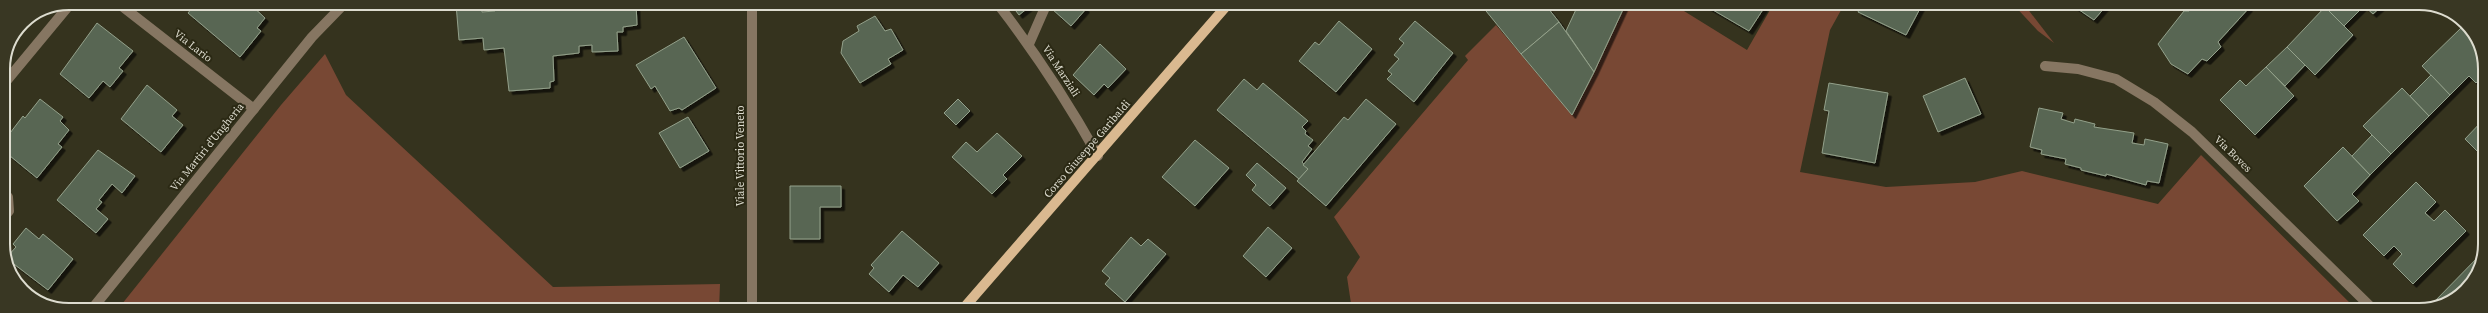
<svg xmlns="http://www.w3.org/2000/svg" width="2488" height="313" font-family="'Source Serif 4',serif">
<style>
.green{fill:#784834}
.building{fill:#596652;stroke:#93a18b;filter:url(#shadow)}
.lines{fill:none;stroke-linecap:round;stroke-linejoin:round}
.minor{stroke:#867662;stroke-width:10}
.major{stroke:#dab990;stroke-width:10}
.labels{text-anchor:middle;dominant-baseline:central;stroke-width:4;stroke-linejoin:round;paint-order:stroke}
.street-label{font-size:11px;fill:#dddccf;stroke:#2b2914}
.rim{fill:none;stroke:#dddccf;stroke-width:2}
</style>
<defs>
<filter id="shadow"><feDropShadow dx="3.5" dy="3.5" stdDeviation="0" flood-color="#0009"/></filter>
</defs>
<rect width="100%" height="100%" fill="#35331e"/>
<g class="green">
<polygon points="1626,3 1671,3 1747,50 1774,3 1845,3 1830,30 1800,172 1886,187 1975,182 2022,171 2158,204 2201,155 2357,310 1352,310 1347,277 1360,257 1334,217 1468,60 1465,56 1496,25 1572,115"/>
<polygon points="2012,3 2023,3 2054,43 2038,31"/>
<polygon points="325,54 346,95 553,287 720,284 719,310 118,309 281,105"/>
</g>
<g class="building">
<polygon points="196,3 249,3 265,18 257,28 261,31 240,57 188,13"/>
<polygon points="481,3 482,12 495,11 494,3 539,3 539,6 553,5 552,3 636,3 637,25 623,27 623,32 617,32 618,51 592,52 592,45 579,46 579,53 553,56 554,81 550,82 550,88 509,91 504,48 484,50 483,38 459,40 456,4"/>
<polygon points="1010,3 1034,3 1019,15"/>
<polygon points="1055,3 1080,3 1086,9 1071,26 1052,9"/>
<polygon points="1485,3 1544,3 1559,22 1521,54 1482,6"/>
<polygon points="1579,3 1626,3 1594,72 1566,31"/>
<polygon points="1701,3 1757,3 1764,8 1749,31"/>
<polygon points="1862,3 1923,3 1906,35 1858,12"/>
<polygon points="2069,3 2103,3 2106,6 2094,20"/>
<polygon points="2196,3 2246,3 2249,8 2218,42 2221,47 2207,61 2202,59 2188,74 2171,64 2158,44 2184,11 2189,11"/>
<polygon points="2329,4 2362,4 2364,6 2344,26 2325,7"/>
<polygon points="2362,4 2384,4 2373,14"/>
<polygon points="2325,7 2353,35 2315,75 2287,47"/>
<polygon points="875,16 885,31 891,29 903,50 888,59 891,64 860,83 841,53 843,41 859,31 857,26"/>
<polygon points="1339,21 1372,49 1336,92 1299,61 1315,42 1319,45"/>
<polygon points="1415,21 1453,53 1414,102 1387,79 1392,74 1388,71 1399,59 1394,55 1404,43 1399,39"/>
<polygon points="1559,22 1594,72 1572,115 1521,54"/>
<polygon points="97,23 133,51 119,68 123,71 110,87 103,81 89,98 60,74"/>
<polygon points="2461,28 2477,44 2484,56 2484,75 2476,83 2469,76 2450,95 2422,66"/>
<polygon points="684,37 716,88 682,110 679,108 670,111 655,86 651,89 636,65"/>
<polygon points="1100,44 1126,69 1108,88 1104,84 1094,95 1073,75"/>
<polygon points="2287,47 2305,65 2285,86 2266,67"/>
<polygon points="2266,67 2294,96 2255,135 2220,100 2240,80 2246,86"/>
<polygon points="2431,75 2450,95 2429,116 2410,96"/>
<polygon points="1965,78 1981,114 1938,132 1923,96"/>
<polygon points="1244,79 1257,90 1263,83 1308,121 1302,127 1306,131 1305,134 1313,140 1308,146 1312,149 1302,162 1308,169 1299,179 1217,110"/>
<polygon points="1829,83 1888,93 1875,163 1822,153 1829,111 1824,110"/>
<polygon points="147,85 177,110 172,116 183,125 161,152 121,119"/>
<polygon points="2402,88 2429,116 2391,154 2363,126"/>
<polygon points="40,99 63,117 60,121 69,130 58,144 62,147 37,178 4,151 8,145 4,141 23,116 25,118"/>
<polygon points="958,99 970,111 956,125 944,113"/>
<polygon points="1366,99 1396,124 1326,206 1297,181 1308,169 1303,165 1344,117 1348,120"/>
<polygon points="2039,108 2063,113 2061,119 2074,123 2075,119 2095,124 2094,127 2134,133 2132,143 2144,145 2145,139 2168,144 2159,183 2147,181 2146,185 2106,174 2106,176 2081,170 2081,168 2065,164 2066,159 2041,154 2042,150 2030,147"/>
<polygon points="688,117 709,151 680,168 659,133"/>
<polygon points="2484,119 2484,156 2483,157 2465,139"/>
<polygon points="997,133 1022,156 1003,175 1007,179 992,194 952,157 966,142 977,152"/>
<polygon points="2372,135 2391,154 2370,175 2352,156"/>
<polygon points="1195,140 1229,168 1195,206 1162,177"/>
<polygon points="2343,147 2370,175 2352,194 2359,201 2337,221 2304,186"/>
<polygon points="98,150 135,176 122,193 112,184 99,200 102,202 96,209 108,219 96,233 57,200"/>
<polygon points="1257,163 1286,188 1270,206 1252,190 1256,185 1246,175"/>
<polygon points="2416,182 2436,202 2425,213 2434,221 2445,210 2466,231 2413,284 2393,264 2402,254 2394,246 2384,256 2363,235"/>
<polygon points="790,186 841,186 841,207 820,207 820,239 790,239"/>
<polygon points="1268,227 1292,248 1266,277 1243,256"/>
<polygon points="26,228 39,239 43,234 73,259 48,290 6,258 16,247 13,244"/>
<polygon points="902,231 939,263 918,287 903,275 889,292 869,274 874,268 871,265"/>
<polygon points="1131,237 1141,246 1148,239 1166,254 1125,302 1105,284 1110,278 1102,271"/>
<polygon points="2484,251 2463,294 2434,305 2433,303"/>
</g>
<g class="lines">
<g class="minor">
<polyline points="118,3 254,109"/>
<polyline points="752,3 752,310"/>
<path d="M 997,3 C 1035,52 1068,102 1098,156"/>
<polyline points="1029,44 1047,3"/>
<polyline points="2045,66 2078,69 2116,79 2154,102 2192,132 2374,310"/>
<polyline points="3,85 71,3"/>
<polyline points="4,193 8,197 9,211 5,216"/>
<polyline points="92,309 312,37 345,3"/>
</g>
<polyline class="major" points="962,310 1229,3"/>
</g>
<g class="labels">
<g class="street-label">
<text transform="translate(193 46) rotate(38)">Via Lario</text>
<text transform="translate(1061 71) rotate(57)">Via Marziali</text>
<text transform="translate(207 147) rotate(-51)">Via Martiri d'Ungheria</text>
<text transform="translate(1087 149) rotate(-49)">Corso Giuseppe Garibaldi</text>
<text transform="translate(2233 154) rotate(44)">Via Boves</text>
<text transform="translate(740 156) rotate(-90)">Viale Vittorio Veneto</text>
</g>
</g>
<path d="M0 0H2488V313H0ZM69 10H2419A59 59 0 0 1 2478 69V244A59 59 0 0 1 2419 303H69A59 59 0 0 1 10 244V69A59 59 0 0 1 69 10Z" fill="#393723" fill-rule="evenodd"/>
<path class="rim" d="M69 10H2419A59 59 0 0 1 2478 69V244A59 59 0 0 1 2419 303H69A59 59 0 0 1 10 244V69A59 59 0 0 1 69 10Z"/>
</svg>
